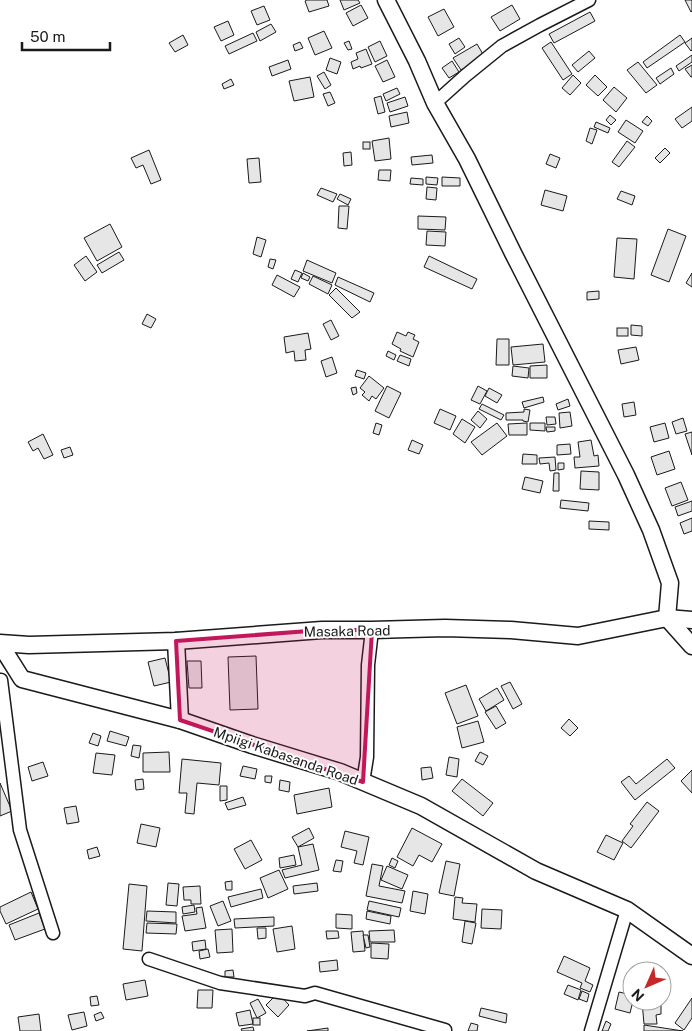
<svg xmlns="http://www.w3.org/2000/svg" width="692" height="1031" font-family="'Public Sans',sans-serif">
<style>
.building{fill:#e6e6e6;stroke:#1a1a1a}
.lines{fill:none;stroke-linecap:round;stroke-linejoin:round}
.minor-casing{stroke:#1a1a1a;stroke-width:15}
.major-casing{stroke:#1a1a1a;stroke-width:19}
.minor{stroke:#fff;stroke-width:12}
.major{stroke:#fff;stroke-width:16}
.marked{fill:#c2185b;fill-opacity:0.2;stroke:#c2185b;stroke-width:4;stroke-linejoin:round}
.labels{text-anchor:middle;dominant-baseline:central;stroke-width:4;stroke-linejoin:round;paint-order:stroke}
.street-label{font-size:14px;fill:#1a1a1a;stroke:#fff}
</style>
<rect width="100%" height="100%" fill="#fff"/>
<g class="building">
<polygon points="307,0 327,0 329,6 309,12 305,1"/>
<polygon points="340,0 358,0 360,3 344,10"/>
<polygon points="685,0 692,0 692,11 691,12"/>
<polygon points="361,5 368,18 353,26 346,13"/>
<polygon points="512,5 520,19 500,31 491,17"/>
<polygon points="264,6 270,20 257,25 251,11"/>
<polygon points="444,9 454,27 438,36 428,17"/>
<polygon points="590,12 595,21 554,43 549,34"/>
<polygon points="228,21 234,35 221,41 214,27"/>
<polygon points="271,24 276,32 260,41 256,32"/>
<polygon points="324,31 332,48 315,55 308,38"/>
<polygon points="253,33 257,41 229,54 225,46"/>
<polygon points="183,35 188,45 175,52 169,43"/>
<polygon points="680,35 685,42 647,68 643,62"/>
<polygon points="459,38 465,47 455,54 449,44"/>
<polygon points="692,38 692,50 691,51 685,43"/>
<polygon points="349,41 352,49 348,50 344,43"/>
<polygon points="380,41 387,56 375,62 368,47"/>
<polygon points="300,42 303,48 295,51 293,45"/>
<polygon points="551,42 572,74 563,80 542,48"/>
<polygon points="477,44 484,56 461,70 453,58"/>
<polygon points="366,49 372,64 361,68 360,66 353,69 351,62 358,59 356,53"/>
<polygon points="589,51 595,58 578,72 572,65"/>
<polygon points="692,55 692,62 679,71 676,66"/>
<polygon points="330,58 341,62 337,74 326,70"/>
<polygon points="288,60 291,69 272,76 269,67"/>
<polygon points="387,60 395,77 383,82 375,66"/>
<polygon points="452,61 459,72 449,78 442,68"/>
<polygon points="638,62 657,85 646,93 627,70"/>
<polygon points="692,65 692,77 691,77 685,69"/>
<polygon points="671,68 674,74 660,84 656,78"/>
<polygon points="324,72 331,85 325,89 317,76"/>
<polygon points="573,75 581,83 570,95 562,88"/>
<polygon points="595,75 607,87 598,96 586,85"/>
<polygon points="310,77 314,97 294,101 289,81"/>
<polygon points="231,79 234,85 224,89 222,84"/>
<polygon points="614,87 627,98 616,112 603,100"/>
<polygon points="397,88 400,94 386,101 383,94"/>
<polygon points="330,92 335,103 328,106 323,94"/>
<polygon points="381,96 385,112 378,114 374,98"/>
<polygon points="405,97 408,106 390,112 387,103"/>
<polygon points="692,107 692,121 682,128 675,119"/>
<polygon points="407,112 409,123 391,127 389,116"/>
<polygon points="610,115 616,120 611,125 606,120"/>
<polygon points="647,116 652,121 648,126 642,122"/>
<polygon points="626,120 643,131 635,143 618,132"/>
<polygon points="596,122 610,128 608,133 594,127"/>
<polygon points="590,128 597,130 592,144 586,141"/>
<polygon points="389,138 391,159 375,161 372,141"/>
<polygon points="627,141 635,147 619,167 612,162"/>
<rect x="363" y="142" width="7" height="7"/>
<polygon points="665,148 670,153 660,163 655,158"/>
<polygon points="149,150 161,180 151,184 143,165 136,168 131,158"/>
<polygon points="351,152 352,165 344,166 343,153"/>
<polygon points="550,154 560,158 556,168 546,164"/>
<polygon points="432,155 433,163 412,165 411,157"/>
<polygon points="259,158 261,182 249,183 247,159"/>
<polygon points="379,170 391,170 390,181 378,180"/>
<polygon points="426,177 438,178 437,185 426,184"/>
<polygon points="442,177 460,178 460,186 442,186"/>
<polygon points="411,178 423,179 423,185 410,184"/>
<polygon points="427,187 437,188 436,200 426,199"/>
<polygon points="321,188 337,194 333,202 317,195"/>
<polygon points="545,190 567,196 563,211 541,205"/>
<polygon points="621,191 635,196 632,205 617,199"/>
<polygon points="340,194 351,199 348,205 337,199"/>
<polygon points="339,206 349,206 347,229 338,228"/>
<polygon points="418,216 446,217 445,230 418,229"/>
<polygon points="110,224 122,247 97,261 84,238"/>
<polygon points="668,229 686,236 669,282 651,275"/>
<polygon points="427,231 446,232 445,246 426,245"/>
<polygon points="257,237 266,240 261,257 253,254"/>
<polygon points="617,238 637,239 634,279 614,277"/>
<polygon points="119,252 124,260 102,273 97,265"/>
<polygon points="86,256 97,272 85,281 74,265"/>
<polygon points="429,256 477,279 472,289 424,267"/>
<polygon points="270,259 276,260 273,269 268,267"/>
<polygon points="307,260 336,273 332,283 303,271"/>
<polygon points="295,270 302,273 298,282 291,279"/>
<polygon points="303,273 310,277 308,281 301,278"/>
<polygon points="692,273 692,287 686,283"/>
<polygon points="277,275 300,287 294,297 272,285"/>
<polygon points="313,276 332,285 328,294 309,284"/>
<polygon points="338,277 374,293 370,302 335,285"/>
<polygon points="336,288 360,312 352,318 329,295"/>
<polygon points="599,291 599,299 587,300 587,292"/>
<polygon points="147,314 156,319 151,328 142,324"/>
<polygon points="331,320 339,336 331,340 323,324"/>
<polygon points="631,325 642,326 642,336 631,335"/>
<rect x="617" y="328" width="11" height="8"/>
<polygon points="397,332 406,336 408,332 415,335 413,339 419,342 413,357 400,351 401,349 392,344"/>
<polygon points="308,333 311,349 305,350 306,360 295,361 294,351 286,353 284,337"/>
<polygon points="497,339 509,339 509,365 496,365"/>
<polygon points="543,344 545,362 513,365 511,347"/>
<polygon points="636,347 639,360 621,364 618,350"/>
<polygon points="388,351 396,355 394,360 386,356"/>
<polygon points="400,355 411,359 409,366 397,361"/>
<polygon points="332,357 337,373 326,377 321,361"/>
<polygon points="547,365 547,378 530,378 530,366"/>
<polygon points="513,366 529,368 528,378 512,376"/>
<polygon points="357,370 366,373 364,379 355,376"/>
<polygon points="369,376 384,388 376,399 372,396 369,401 362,395 365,392 360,388"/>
<polygon points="387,386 401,393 389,418 375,411"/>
<polygon points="478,386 487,391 480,404 471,400"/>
<polygon points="356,387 357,393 353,395 351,388"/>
<polygon points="489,388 502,395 497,403 485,396"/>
<polygon points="543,397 544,402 524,408 522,402"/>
<polygon points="568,399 570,406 558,410 556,404"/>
<polygon points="634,402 636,415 624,417 622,404"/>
<polygon points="482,404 504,415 501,420 479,409"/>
<polygon points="440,409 456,416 450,430 434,423"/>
<polygon points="524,409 530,410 528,422 523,421 523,420 506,420 506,413 524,412"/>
<polygon points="478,411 487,419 480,428 471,420"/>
<polygon points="570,412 572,426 560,428 559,413"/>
<polygon points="546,417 555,417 556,424 547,425"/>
<polygon points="683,418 687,431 676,434 672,422"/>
<polygon points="462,419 475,427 465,443 453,434"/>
<polygon points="376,423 382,425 379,435 373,433"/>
<polygon points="497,423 507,436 482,455 471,442"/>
<polygon points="527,423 527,435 509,435 508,424"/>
<polygon points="530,423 545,423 545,431 530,430"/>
<polygon points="665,423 669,438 654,442 650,427"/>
<polygon points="546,427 555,427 555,431 547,432"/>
<polygon points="692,432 692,455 685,434"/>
<polygon points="43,434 53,455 44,459 38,448 33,451 28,442"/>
<polygon points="412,440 423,445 419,454 408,450"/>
<polygon points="591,440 594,456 598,455 599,466 575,468 574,457 580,457 578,442"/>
<polygon points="570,444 571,454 557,455 557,445"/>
<polygon points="70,447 73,455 64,458 61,450"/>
<polygon points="669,451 675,469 657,475 651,457"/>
<polygon points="523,454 537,455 537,464 522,464"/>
<polygon points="555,457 556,470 550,471 549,463 540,464 539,458"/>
<polygon points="558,463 564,463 564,469 558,470"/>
<polygon points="581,471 599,472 599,490 580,489"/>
<polygon points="554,473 559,473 559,491 553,491"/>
<polygon points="525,477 543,481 540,493 522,489"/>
<polygon points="681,482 688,500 672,506 665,488"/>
<polygon points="561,500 589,503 588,511 560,508"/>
<polygon points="692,501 692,511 678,516 675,507"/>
<polygon points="692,518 692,531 684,534 680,523"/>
<polygon points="589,521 609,522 609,530 589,529"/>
<polygon points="256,656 258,709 230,710 228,657"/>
<polygon points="165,658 171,682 154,686 148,662"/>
<polygon points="187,661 201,661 202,688 189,688"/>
<polygon points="510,682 522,704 513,709 501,686"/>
<polygon points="466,685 478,716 457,724 445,693"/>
<polygon points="497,688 504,700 486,711 479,699"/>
<polygon points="496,706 506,723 496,729 485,712"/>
<polygon points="569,719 578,728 570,736 561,728"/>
<polygon points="478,721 484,742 462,748 457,727"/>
<polygon points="110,731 129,737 126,746 107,741"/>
<polygon points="93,733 101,736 98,746 89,743"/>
<polygon points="133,745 141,746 139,758 131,756"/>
<polygon points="169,752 170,772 143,772 143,753"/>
<polygon points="480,752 488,756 483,765 475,761"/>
<polygon points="96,753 115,755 112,775 93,773"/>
<polygon points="449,757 459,759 457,777 446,775"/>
<polygon points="182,759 221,763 219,785 197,783 194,814 185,813 187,793 179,793"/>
<polygon points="667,759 675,768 635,800 621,782 629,776 636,784"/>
<polygon points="43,762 48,776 32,781 28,767"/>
<polygon points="243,766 257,769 255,779 240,776"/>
<polygon points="431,767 433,778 422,780 421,768"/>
<polygon points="692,770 692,793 681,781"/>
<polygon points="265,776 272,776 271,783 265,782"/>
<polygon points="143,779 144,789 136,790 135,780"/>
<polygon points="462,779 493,803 483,816 452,791"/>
<polygon points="280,780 290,782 289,792 279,790"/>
<polygon points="0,783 12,811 0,816"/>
<polygon points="220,786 227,786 227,800 220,801"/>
<polygon points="329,788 332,807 297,814 294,795"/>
<polygon points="243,797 246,805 228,810 225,803"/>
<polygon points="647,802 659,811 631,848 622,841 633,826 630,824"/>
<polygon points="76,806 79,822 67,824 64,808"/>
<polygon points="141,824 160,828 156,847 137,843"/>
<polygon points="309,828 314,838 298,847 292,837"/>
<polygon points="412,828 442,844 432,862 419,855 413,866 397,857"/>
<polygon points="345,831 369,837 363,865 354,863 357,851 341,847"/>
<polygon points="606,835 623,843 614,860 597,852"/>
<polygon points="251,840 262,860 245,869 234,849"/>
<polygon points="313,844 319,870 285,878 282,870 302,865 298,847"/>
<polygon points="97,847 100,856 89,859 87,850"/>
<polygon points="294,855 296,865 280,868 279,858"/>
<polygon points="392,858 398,861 395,868 389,865"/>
<polygon points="336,860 343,861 341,872 333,871"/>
<polygon points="446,861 460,864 454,896 439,893"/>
<polygon points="372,864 383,866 379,886 405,891 402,903 366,896"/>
<polygon points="387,866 408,875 402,889 381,880"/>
<polygon points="279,870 288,889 268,898 260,878"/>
<polygon points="232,881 232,890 226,890 225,882"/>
<polygon points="168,883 179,884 177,906 166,905"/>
<polygon points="317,883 318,891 294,894 293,886"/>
<polygon points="129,884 147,886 142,951 123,949"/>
<polygon points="200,886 201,904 191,904 191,900 184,900 183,887"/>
<polygon points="261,889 263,898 231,907 228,897"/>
<polygon points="413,891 428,894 425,914 410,911"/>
<polygon points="31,892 38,909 6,924 0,911 0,907"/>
<polygon points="455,897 463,898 462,903 477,904 475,922 453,919"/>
<polygon points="223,901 231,921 218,926 210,906"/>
<polygon points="369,901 401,908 399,917 367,910"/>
<polygon points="194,905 195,912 183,914 182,907"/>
<polygon points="202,907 206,928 185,931 182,916 197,914 196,908"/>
<polygon points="482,909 502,910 501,929 481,928"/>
<polygon points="147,911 176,912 176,923 146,921"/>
<polygon points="367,911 391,916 390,924 366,919"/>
<polygon points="39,913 45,929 15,940 9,925"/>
<polygon points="336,914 352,915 352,929 336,928"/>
<polygon points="274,917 274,926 235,928 234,919"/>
<polygon points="465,921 476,923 472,944 462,942"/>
<polygon points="147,923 177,924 176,934 146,933"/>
<polygon points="292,926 295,949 277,952 273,929"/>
<polygon points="257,928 266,928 266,938 258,939"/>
<polygon points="232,929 233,952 217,953 215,930"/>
<polygon points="394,930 395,942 370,942 369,931"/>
<polygon points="326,931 338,931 339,938 327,939"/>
<polygon points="363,931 365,951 353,952 351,932"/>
<polygon points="363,935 368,935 370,947 366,948"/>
<polygon points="205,940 206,949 193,951 192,942"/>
<polygon points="371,943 389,944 388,959 371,958"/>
<polygon points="208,949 210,957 200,959 199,951"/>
<polygon points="564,956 590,968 585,981 593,985 590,992 580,988 582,983 557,972"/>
<polygon points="337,960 338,970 320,972 319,962"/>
<polygon points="233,970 234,977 225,977 225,971"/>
<polygon points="145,980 148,996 126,1000 123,984"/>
<polygon points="568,985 581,990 578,1000 564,994"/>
<polygon points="198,990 213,990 212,1008 197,1008"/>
<polygon points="582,991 589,994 587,1002 579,999"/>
<polygon points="619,992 632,995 633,1001 630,1013 615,1009"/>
<polygon points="278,993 289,1005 278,1017 266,1005"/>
<polygon points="97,996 99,1005 91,1006 90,997"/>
<polygon points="692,998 692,1018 684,1030 675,1023"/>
<polygon points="258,999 266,1013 257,1018 250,1003"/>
<polygon points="642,1001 661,1001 661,1014 656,1015 657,1024 644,1024"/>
<polygon points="481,1008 507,1014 506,1023 479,1016"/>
<polygon points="250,1010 253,1024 239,1026 236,1013"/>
<polygon points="84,1012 87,1026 72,1030 68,1015"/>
<polygon points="101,1012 104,1018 96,1021 94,1015"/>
<polygon points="39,1014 41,1031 20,1031 18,1017"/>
<rect x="253" y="1018" width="7" height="7"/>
<polygon points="606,1021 611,1024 608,1031 602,1031"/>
<polygon points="471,1023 478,1025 477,1031 468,1031"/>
<polygon points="644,1025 683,1031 644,1031"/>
<polygon points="253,1027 254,1031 242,1031 241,1029"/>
<polygon points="328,1028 328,1031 307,1031"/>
</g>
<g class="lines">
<g class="minor-casing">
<g id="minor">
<polyline points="435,103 465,76 502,46 540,25 589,0"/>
<polyline points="1,680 20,830 53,933"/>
<polyline points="363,782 367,757 368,665 372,630"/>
<polyline points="149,959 220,983 305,996 315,993 445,1030"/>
<polyline points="591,1031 627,910"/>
</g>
</g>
<g class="major-casing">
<g id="major">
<polyline points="386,0 417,61 435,103 467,159 513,253 626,475 651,530 670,583 667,618 692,646"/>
<polyline points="176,641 180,720"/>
<polyline points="0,643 29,645 176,641 322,630 372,630 445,628 511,630 578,636 667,618 692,620"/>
<polyline points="0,650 5,652 22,679 180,720 252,745 340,772 421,806 536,871 627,910 692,956"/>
</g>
</g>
<use href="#minor" class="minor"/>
<use href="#major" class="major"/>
</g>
<path class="marked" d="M 322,630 L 372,630 L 363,782 L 180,720 L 176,641 Z"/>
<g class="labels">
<g class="street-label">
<text transform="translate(347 631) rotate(-1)">Masaka Road</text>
<text transform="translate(286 756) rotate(19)">Mpiigi Kabasanda Road</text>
</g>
</g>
<g transform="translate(647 986) rotate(225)"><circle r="24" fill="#ffffff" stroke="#a3a3a3"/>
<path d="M0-4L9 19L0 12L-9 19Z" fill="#c62828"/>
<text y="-8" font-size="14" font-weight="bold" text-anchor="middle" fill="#1a1a1a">N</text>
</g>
<path d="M22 42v8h88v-8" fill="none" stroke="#1a1a1a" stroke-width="2.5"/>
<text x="30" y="42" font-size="15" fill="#1a1a1a" stroke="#ffffff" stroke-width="4" paint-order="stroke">50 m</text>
</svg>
